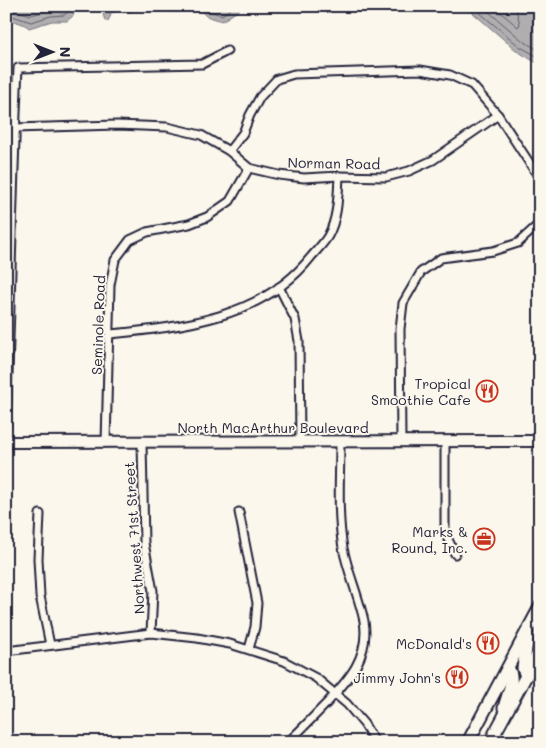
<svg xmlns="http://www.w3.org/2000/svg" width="546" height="748" font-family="Mali,sans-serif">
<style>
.water{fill:#b1aeb0;stroke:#787681}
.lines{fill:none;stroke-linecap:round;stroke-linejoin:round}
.shore{stroke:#5b5a6a;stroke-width:1}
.minor-casing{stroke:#22223b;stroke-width:11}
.secondary-casing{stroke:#22223b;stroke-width:14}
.trunk-casing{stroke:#22223b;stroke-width:15}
.minor{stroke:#fbf7ec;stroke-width:7}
.secondary{stroke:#fbf7ec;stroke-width:10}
.trunk{stroke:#fbf7ec;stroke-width:11}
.labels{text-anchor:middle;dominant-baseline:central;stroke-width:4;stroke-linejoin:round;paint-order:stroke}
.street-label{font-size:14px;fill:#22223b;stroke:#fbf7ec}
.poi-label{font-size:14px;fill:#22223b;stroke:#fbf7ec;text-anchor:end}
</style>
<rect width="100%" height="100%" fill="#fbf7ec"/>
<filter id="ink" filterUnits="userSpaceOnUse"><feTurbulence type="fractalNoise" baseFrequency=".02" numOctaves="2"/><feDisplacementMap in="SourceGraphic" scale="10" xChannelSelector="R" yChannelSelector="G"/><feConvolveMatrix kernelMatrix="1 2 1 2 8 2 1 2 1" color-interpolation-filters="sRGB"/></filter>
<g filter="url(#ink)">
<g class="water">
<path d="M 6,6 L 72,6 L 71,9 L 74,15 L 67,21 L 52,21 L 29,28 C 24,23 13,21 6,19 Z"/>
<polygon points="110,6 241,6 239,10 222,21 206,16 201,11 173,12 161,10 138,9 129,12 118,11 110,13 111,15 108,21 105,21 103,14"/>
<polygon points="465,6 534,6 535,12 540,15 540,65 517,51"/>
</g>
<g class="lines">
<g class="shore">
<polyline points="170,6 201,6 208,11 222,15 235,6"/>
<polyline points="472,6 519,46 540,58"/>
<polyline points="482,6 523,41 540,51"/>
<polyline points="493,6 518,27 520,24 515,6"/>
<polyline points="6,8 31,15 50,10 58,9 61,6"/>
<polyline points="6,14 31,22 51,16 64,15 67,13 67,6"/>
</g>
<g class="minor-casing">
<g id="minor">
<polyline points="14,128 117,125 167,127 201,135 229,151 249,168 279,175 304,178 339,176 386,177 409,171 433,160 498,115"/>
<polyline points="229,151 243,133 250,115 260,97 277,79 294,74 420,70 450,75 472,85 498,115 540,179"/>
<polyline points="279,287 295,319 299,341 300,441"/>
<path d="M 110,334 C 183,327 263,318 311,257 C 317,250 324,243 328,236 C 338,218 338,196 339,176"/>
<path d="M 6,426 C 11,307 12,187 18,68 L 202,64 L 227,51"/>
<polyline points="401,441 400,329 403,303 421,272 441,258 493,251 518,243 540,223"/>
<polyline points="445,441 445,533 455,554"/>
<polyline points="142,442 144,543 153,591 151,633"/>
<polyline points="106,443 110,285 115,260 130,240 147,232 189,224 207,217 230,201 249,168"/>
<polyline points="239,512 257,603 255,627 249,649"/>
<polyline points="40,514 38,559 40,596 50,645"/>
<polyline points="6,651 151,633 197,638 230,644 284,661 316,678 347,704 364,724 375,742"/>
<path d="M 288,742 C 301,730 313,717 326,704 C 348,680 370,657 364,621 C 359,597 348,573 343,548 C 337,513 340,476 340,441"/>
</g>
</g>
<g class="secondary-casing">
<polyline id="secondary" points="6,442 540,441"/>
</g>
<g class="trunk-casing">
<g id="trunk">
<polyline points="526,676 523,668 528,636"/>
<path d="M 504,708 C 507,695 516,679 508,668"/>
<polyline points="468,742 540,607"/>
<polyline points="490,742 540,650"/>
</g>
</g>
<use href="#minor" class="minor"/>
<use href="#secondary" class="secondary"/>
<use href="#trunk" class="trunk"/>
</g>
</g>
<defs>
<g id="restaurant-ring" transform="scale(1.125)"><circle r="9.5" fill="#fbf7ec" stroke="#c8321e" stroke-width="1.5"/><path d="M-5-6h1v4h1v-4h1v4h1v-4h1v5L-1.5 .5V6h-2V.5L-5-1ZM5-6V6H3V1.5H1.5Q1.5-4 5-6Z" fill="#c8321e"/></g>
<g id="office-ring" transform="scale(1.125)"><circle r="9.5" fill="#fbf7ec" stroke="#c8321e" stroke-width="1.5"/><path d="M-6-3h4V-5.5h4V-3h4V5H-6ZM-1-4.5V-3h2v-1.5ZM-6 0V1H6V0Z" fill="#c8321e"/></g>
</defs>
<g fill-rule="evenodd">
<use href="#restaurant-ring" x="487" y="391"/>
<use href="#office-ring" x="484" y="539"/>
<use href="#restaurant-ring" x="488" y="643"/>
<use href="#restaurant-ring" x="457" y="677"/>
</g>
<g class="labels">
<g class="street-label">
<text transform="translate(334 163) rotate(1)">Norman Road</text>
<text transform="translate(98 325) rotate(-88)">Seminole Road</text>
<text x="273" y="427">North MacArthur Boulevard</text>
<text transform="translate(134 538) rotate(-94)">Northwest 71st Street</text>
</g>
<g class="poi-label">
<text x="471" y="383">Tropical<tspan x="471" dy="16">Smoothie Cafe</tspan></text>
<text x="468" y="531">Marks &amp;<tspan x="468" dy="16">Round, Inc.</tspan></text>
<text x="472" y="643">McDonald's</text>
<text x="441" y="677">Jimmy John's</text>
</g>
</g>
<rect width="546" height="748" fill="none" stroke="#fbf7ec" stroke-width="25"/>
<rect x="12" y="12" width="521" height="723" fill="none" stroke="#22223b" stroke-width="2" filter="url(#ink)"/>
<g transform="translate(52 52) rotate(90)" stroke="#fbf7ec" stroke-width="4" paint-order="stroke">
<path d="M0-4L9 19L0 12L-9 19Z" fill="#22223b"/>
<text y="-8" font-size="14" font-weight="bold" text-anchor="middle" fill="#22223b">N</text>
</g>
</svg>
